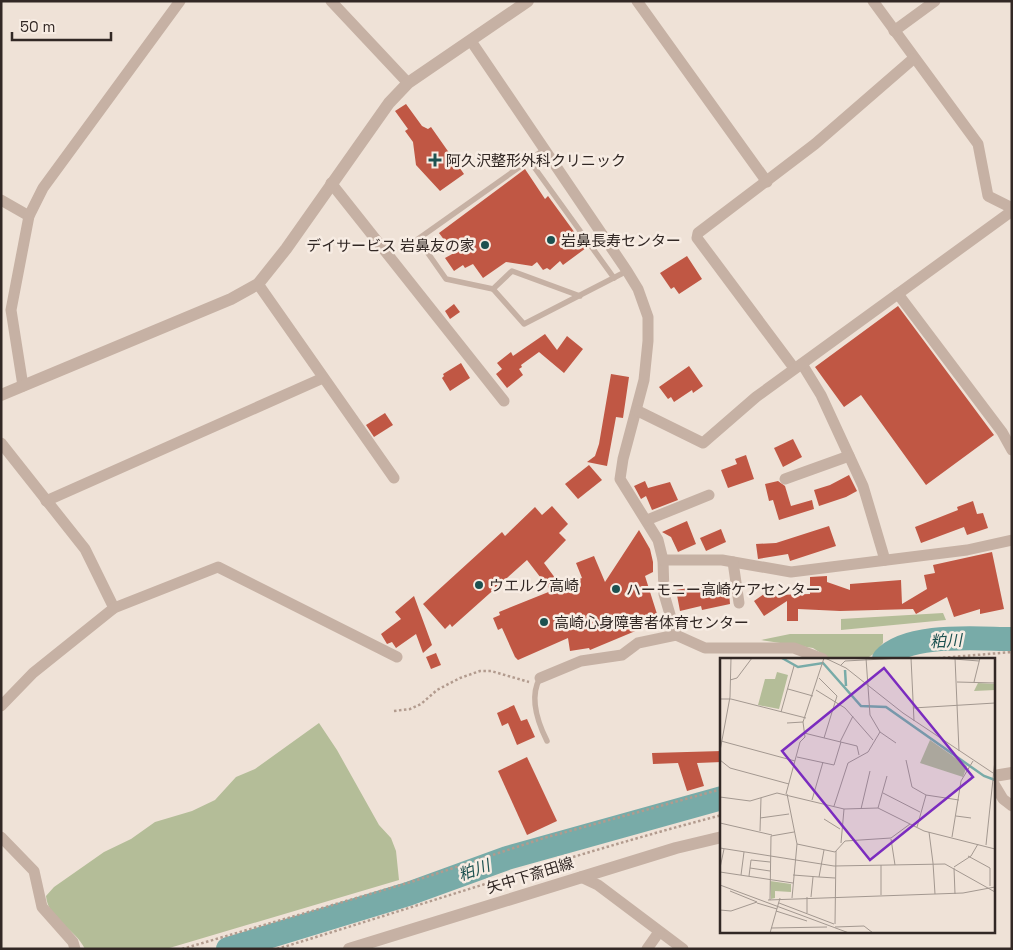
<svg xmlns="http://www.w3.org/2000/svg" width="1013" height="950" font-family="'Space Grotesk','Noto Sans JP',sans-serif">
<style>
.green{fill:#b4bd98}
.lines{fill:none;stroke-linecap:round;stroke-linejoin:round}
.river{stroke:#78aba8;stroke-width:24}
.building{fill:#c05744}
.path{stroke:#b29b8e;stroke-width:2.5;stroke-dasharray:2.5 2.5;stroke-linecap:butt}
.service{stroke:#c6b1a4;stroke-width:5.5}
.minor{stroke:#c6b1a4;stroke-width:11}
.tertiary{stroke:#c6b1a4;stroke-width:12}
.poi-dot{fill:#1d5150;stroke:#f7ece3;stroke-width:2}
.labels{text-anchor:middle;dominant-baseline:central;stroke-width:5;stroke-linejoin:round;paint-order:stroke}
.poi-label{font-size:15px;fill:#322825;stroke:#f7ece3;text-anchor:start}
.street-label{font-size:15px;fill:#322825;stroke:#f7ece3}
.water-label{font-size:16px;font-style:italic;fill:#1d5150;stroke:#f7ece3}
.inset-river{fill:none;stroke:#78aba8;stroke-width:2.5}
.inset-road{fill:none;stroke:#a39890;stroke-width:1}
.view{fill:#7b2cbf;fill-opacity:0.15;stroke:#7b2cbf;stroke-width:2.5}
.inset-edge{fill:none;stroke:#322825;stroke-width:2.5}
</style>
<rect width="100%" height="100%" fill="#efe2d7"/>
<g class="green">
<polygon points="943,613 946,620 841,630 841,619"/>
<polygon points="790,634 883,634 883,643 875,653 866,659 830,659 813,648 761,640"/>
<path d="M 319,723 L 337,750 L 379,825 L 391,838 L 396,851 L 399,880 L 166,949 L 85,949 C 75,928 48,920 46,896 L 54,887 L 104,852 L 131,839 L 155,822 L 192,811 L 215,800 L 236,777 L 255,769 Z"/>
</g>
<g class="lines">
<g class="river">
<path d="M 884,659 C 908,632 978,639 1012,639"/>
<polyline points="228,949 408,894 507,858 722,798"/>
</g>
</g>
<g class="building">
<polygon points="406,104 422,126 428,129 431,127 464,174 440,191 416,165 413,142 405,131 408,129 395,111"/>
<polygon points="525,169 545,199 548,196 586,248 563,265 560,261 550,270 547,268 543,270 537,262 532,266 506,262 483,278 473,264 465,268 463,265 454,271 445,258 454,253 439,233"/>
<polygon points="687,256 702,279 679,294 674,287 671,289 660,273"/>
<polygon points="454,304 460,312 450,319 445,311"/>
<polygon points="898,306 994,435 926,485 861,395 844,407 815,367"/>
<polygon points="545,334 557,350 567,336 583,349 564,373 539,352 521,365 522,367 519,369 523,375 507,388 496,374 502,369 497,363 511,352 513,356"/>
<polygon points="461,363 470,378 450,391 442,378 444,376 443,374"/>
<polygon points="689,366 703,386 693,393 692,390 674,402 671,397 668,399 659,387"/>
<polygon points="611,374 629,377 623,418 616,417 607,466 587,462 595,456 599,444"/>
<polygon points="385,413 393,425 374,437 366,425"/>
<polygon points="793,439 802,457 783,467 774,448"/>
<polygon points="746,455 754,479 728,488 721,470 737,464 735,459"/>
<polygon points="589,465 602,480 578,499 565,484"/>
<polygon points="849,475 857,491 846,497 819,506 814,490 830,485"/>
<polygon points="645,481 648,488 670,482 678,500 652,510 646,496 641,499 634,486"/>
<polygon points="778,481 785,486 791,506 812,500 814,509 779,520 773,500 769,501 765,484"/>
<polygon points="973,501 977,514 983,513 988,528 967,535 964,527 921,543 915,527 958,510 957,507"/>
<polygon points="552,506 568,524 559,533 566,540 544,563 561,586 582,578 576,563 594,556 605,582 639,530 650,549 653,562 653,572 645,576 657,614 653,615 657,622 590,650 589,648 570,651 568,638 518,660 515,657 502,628 498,630 493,618 500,615 499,612 551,591 527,560 452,627 450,624 445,629 423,604 502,532 505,536 535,507 542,515"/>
<polygon points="687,521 696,544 678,552 671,537 662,532"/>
<polygon points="829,526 836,546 790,561 788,554 758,559 756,544 776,543"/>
<polygon points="721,529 726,542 706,551 700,538"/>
<polygon points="992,552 1004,609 980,614 980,609 954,617 947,597 916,614 913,609 840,611 798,609 798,621 787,621 787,601 764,616 754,601 771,589 775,595 810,594 810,577 827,576 827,582 850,590 850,584 901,580 902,604 927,589 924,575 935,573 933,565"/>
<polygon points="728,581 730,604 702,610 701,606 680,611 676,590"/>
<polygon points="414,596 432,645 423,653 416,634 396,648 392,642 387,644 381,634 401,619 395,612"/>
<polygon points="436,653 441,665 431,669 426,657"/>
<polygon points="514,705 521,721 527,719 535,737 517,745 508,723 502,726 497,713"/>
<polygon points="722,751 722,762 697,763 704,786 687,791 678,763 653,764 652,753"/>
<polygon points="527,757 557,821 527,835 498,771"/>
</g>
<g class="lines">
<g class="path">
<polyline points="928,659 1012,652"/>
<polyline points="394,711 410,709 421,704 437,690 460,678 480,671 491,671 529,682"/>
<polyline points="182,949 411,882 544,838 722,789"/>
<path d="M 277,949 C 425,904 572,854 722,815"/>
</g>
<g class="service">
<polyline points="545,149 418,239 446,279 493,289 524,324 627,271"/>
<polyline points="529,160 614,278"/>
<polyline points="493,289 512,271 580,296"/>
<path d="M 540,678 C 529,697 538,723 547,741"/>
</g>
<g class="minor">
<polyline points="331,1 408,83"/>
<polyline points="637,1 767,182"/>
<polyline points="873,1 978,144 988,196 1012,208"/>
<polyline points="894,31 935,1"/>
<polyline points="471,41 627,271 638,289 648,317 648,341 644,380 623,459 620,479 658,540 663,560 664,594 676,635 705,648 794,648 823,659"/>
<polyline points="331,183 504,401"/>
<polyline points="1,200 29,216"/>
<polyline points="258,284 394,478"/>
<polyline points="898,294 1002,432 1012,450"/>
<polyline points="802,364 821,395 863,486 885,560"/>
<polyline points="794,368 697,238 698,233 815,144 913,59"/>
<polyline points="23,386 11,310 29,216 43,188 180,1"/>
<polyline points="638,411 703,443 756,397 1012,211"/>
<polyline points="1,443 85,549 114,608"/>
<polyline points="785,479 849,456"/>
<polyline points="46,501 323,378"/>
<polyline points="647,520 709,495"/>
<polyline points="663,560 722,560 791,572 967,550 1012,540"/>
<polyline points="733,562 739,603"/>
<polyline points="540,678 581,661 622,655 638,643 676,635"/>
<polyline points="1,706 33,673 114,608 218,567 397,657"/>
<polyline points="994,784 1003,799 1012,806"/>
<polyline points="1,837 34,871 42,907 73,942 75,949"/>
<polyline points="581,877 598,885 683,949"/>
<polyline points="647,949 659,932"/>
</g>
<g class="tertiary">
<polyline points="1,395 231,299 258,284 286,249 389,103 408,83 528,1"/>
<polyline points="994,776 1012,773"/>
<polyline points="349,949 676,848 722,837"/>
</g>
</g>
<g class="poi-dot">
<path d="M432.5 152.5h5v5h5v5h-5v5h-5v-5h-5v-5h5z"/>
<circle cx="551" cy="240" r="5"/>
<circle cx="485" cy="245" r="5"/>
<circle cx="479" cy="585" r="5"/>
<circle cx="616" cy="589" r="5"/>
<circle cx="544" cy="622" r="5"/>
</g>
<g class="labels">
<g class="poi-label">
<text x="446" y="160">阿久沢整形外科クリニック</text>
<text x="561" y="240">岩鼻長寿センター</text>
<text x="475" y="245" text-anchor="end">デイサービス 岩鼻友の家</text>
<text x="489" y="585">ウエルク高崎</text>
<text x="626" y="589">ハーモニー高崎ケアセンター</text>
<text x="554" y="622">高崎心身障害者体育センター</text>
</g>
<g class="street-label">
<text transform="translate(530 875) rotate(-17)">矢中下斎田線</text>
</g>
<g class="water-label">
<text transform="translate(946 641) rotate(-3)">粕川</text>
<text transform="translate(474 870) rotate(-20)">粕川</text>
</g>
</g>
<g transform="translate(720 658)">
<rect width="275" height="275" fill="#efe2d7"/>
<path d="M 57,14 L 68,17 L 59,51 L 38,47 L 45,21 L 55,21 ZM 258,25 L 275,26 L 275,32 L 254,33 ZM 210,82 L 247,108 L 243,119 L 200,105 ZM 50,223 L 71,226 L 71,234 L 55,233 L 55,240 L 51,241 Z" fill="#b4bd98"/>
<path class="inset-river" d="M 62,0 L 78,9 L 103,5 L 141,48 L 166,49 L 264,118 L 275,122M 125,12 L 126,28"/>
<path class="inset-road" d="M 105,0 L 126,10 L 183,55 L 273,115M 191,0 L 194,63M 221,0 L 259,3M 235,0 L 239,93M 121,7 L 125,3 L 182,0M 99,20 L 117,38 L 104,80M 10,22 L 17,20 L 32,0M 237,24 L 275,25M 254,24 L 260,0M 68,31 L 93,38M 96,32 L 125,50 L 153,82M 0,41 L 11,41 L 86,60M 193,50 L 275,45M 61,54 L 74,8M 67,65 L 83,64M 160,74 L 176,85M 84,75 L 137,88 L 139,97M 1,83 L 75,103M 120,84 L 133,58M 0,93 L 10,39 L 11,0M 77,99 L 114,107 L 121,84M 0,102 L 10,110 L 69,126M 186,102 L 192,129 L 206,137 L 239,142M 163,135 L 200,154M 66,136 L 80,84 L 85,79 L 83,64 L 104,0M 67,136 L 77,186 L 72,240M 0,139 L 30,143 L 57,135 L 124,151 L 158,150 L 204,173 L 275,191M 92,142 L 103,104M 114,148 L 128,105 L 148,94 L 160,74 L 150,57 L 146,0M 158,150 L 167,118M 141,151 L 150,113M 236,158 L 251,160M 40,160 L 69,156M 104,161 L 120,171M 0,165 L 52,177M 197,169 L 206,137M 40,173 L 41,140M 209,174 L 213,205M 232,179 L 241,123 L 253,103M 171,181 L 175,207M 121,185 L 124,151M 77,186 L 115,194 L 125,183 L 171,180 L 190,166M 266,187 L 275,102M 0,190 L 114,208 L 225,206 L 275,234M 248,198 L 270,210 L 270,228M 213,205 L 215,236M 161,207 L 161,237M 234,209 L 251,198 L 258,186M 0,210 L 4,191M 30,210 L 50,213M 234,210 L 235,236M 0,214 L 73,225M 21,217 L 24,194M 73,217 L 99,219 L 104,192M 29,218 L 31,202 L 50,204M 99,219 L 115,220M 0,227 L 129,275M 10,233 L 37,244M 87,239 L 87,255M 91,239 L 93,219M 48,242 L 243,235 L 275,229M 50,242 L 51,178 L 74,174M 37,245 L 57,251M 59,245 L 114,266M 0,252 L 11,253 L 37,244M 56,253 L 87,263M 115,266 L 116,193M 115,269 L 144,268 L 153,275M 51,270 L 107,269M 50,275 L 60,240"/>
<path class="view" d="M 164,10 L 253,119 L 150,202 L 62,93 Z"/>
<rect width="275" height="275" class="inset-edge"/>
</g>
<rect width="1013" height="950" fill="none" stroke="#322825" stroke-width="5"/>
<path d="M12 32v8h99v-8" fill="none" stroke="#322825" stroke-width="2.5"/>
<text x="20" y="32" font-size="15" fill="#322825" stroke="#f7ece3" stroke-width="4" paint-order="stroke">50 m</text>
</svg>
